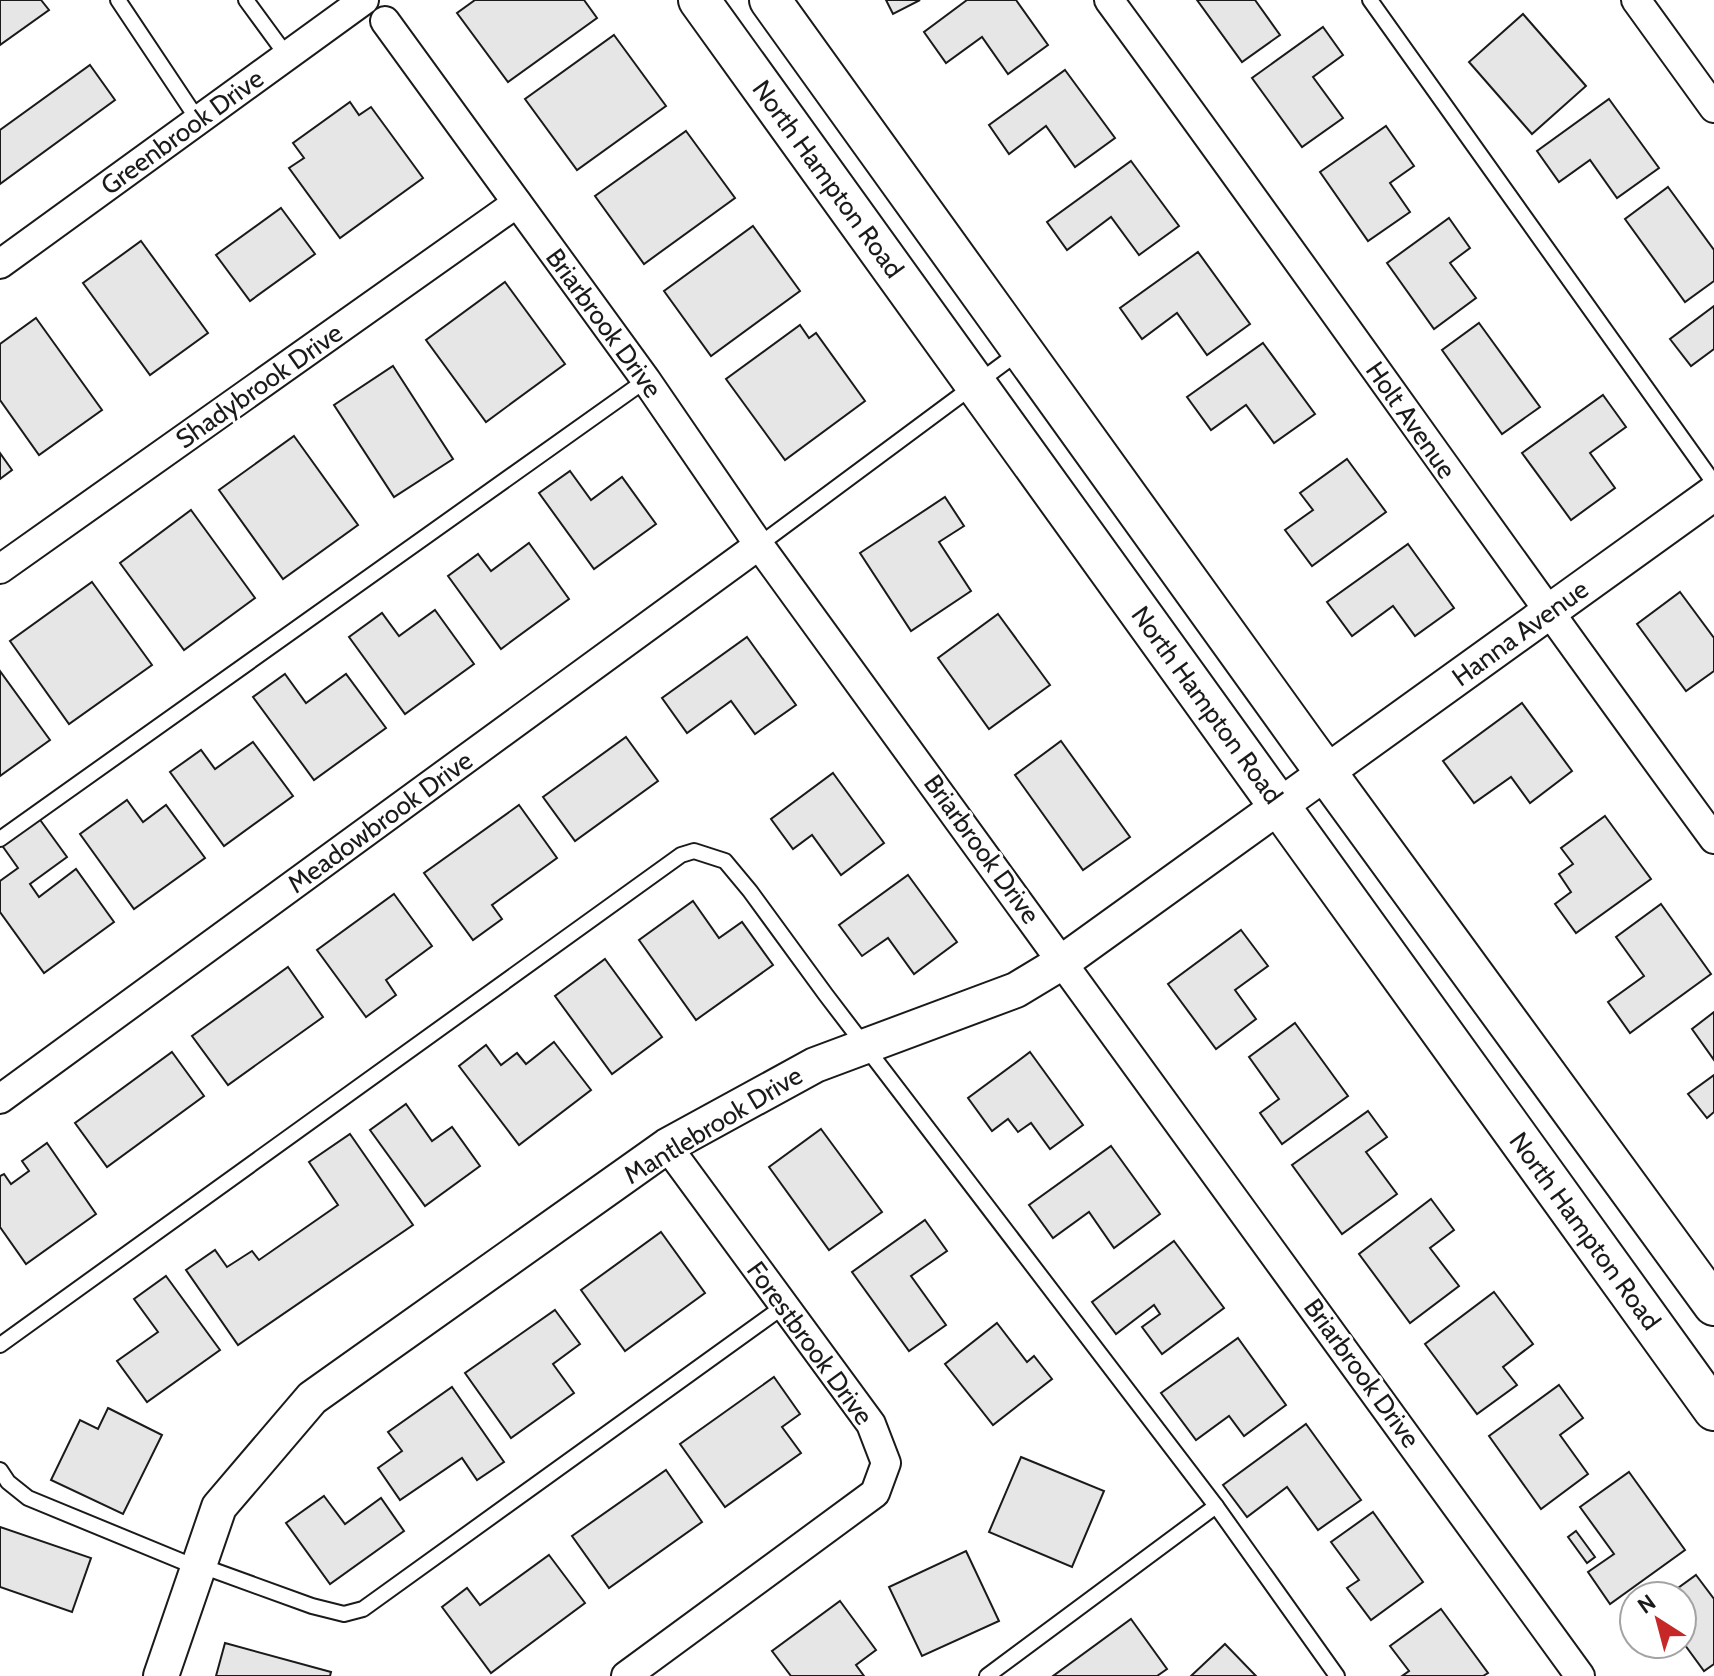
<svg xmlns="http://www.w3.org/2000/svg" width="1714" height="1676" font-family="Cabin,sans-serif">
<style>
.building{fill:#e6e6e6;stroke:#1a1a1a;stroke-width:2}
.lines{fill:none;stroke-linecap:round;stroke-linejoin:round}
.service-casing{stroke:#1a1a1a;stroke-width:18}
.minor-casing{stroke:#1a1a1a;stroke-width:32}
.tertiary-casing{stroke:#1a1a1a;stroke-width:38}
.secondary-casing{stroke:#1a1a1a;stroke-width:44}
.service{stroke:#fff;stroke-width:14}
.minor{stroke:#fff;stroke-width:28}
.tertiary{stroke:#fff;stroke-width:34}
.secondary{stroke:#fff;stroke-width:40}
.labels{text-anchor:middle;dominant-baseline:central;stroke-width:6;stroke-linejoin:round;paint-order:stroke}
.street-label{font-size:26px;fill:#1a1a1a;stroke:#fff}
</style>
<rect width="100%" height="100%" fill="#fff"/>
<g class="building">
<polygon points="0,0 41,0 49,10 0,45"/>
<polygon points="475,0 584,0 597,18 508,82 457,13"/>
<polygon points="886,0 920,0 893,14"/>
<polygon points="967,0 1016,0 1048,45 1008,74 982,37 946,63 924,32"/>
<polygon points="1197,0 1255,0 1280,35 1242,62"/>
<polygon points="1523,14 1586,86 1532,134 1469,62"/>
<polygon points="1323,27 1343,55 1313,77 1343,118 1302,147 1252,78"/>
<polygon points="614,35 666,106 577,170 525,99"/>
<polygon points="90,65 115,100 0,184 0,130"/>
<polygon points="1065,70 1115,138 1075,167 1046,126 1009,154 989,125"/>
<polygon points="1609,99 1659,168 1617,198 1590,160 1559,182 1537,151"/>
<polygon points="350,102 359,115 371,107 423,178 340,238 289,168 304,158 293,143"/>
<polygon points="1386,126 1414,166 1390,183 1410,212 1368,241 1320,172"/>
<polygon points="686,131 735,198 644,264 595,196"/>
<polygon points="1131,161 1179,226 1139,255 1111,217 1067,250 1047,222"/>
<polygon points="1668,187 1714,250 1714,281 1685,302 1625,219"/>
<polygon points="281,208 315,254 250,301 216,255"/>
<polygon points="1449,218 1470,248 1450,263 1476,298 1434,329 1387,263"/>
<polygon points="753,226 800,291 711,356 664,291"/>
<polygon points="141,241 208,333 150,375 83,283"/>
<polygon points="1198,252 1250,324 1207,355 1177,313 1142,339 1120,308"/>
<polygon points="505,282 565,364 486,422 426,340"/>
<polygon points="1714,306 1714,349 1691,366 1670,339"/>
<polygon points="36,318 102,410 39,455 0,400 0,344"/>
<polygon points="1479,323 1540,407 1502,434 1442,350"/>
<polygon points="800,325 809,338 816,333 865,401 785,460 726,379"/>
<polygon points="1263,343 1315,414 1274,443 1246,405 1211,430 1187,397"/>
<polygon points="393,366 453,459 394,497 334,405"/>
<polygon points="1603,395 1626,427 1590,453 1615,488 1571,520 1522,453"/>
<polygon points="294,436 358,525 283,579 219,490"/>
<polygon points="0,453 12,470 0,479"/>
<polygon points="1347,459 1386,512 1312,566 1285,530 1313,510 1300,493"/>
<polygon points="570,471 591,500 622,477 656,524 594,569 539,493"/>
<polygon points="945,497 964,526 939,542 971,591 911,631 860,553"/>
<polygon points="191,510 255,598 184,650 120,563"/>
<polygon points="529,543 569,599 501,649 448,576 478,554 491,571"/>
<polygon points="1408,544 1454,608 1415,636 1393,606 1352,636 1327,602"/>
<polygon points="92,582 152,665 69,724 10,641"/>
<polygon points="1680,592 1714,638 1714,671 1686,691 1637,624"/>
<polygon points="435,610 474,664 405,714 349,637 382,613 399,636"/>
<polygon points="998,614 1050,685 989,729 938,658"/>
<polygon points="747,637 796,705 755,734 731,701 687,733 662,698"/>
<polygon points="0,671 50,740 0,776"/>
<polygon points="285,674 306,703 346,674 386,728 314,780 253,697"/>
<polygon points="1522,703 1572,771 1530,803 1511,777 1474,803 1443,761"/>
<polygon points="626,737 658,781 575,841 543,797"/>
<polygon points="1061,741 1130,837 1083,870 1015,775"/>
<polygon points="253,742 293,796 224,846 170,772 201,750 215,769"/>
<polygon points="833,773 884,843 841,875 812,835 793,849 771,819"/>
<polygon points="127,800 143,822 166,805 205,858 134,909 80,834"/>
<polygon points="519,805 557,858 492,905 502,919 473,940 424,873"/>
<polygon points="1605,816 1651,879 1576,933 1555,904 1571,892 1559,874 1573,864 1561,848"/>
<polygon points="38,817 67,857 30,884 39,897 76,869 114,922 44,973 0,912 0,881 18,868 1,844"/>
<polygon points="908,875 957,942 914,974 888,938 862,956 839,925"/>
<polygon points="394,894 432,946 386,980 396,995 366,1017 317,950"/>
<polygon points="693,901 719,938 742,922 773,965 696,1020 639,940"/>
<polygon points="1661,904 1711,974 1630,1033 1608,1002 1644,976 1616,937"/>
<polygon points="1241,930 1268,966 1235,990 1256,1019 1216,1049 1168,984"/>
<polygon points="605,959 662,1037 612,1074 555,996"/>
<polygon points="288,967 323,1017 228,1085 192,1036"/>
<polygon points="1714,1012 1714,1060 1692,1029"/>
<polygon points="1295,1023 1348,1096 1282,1144 1260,1113 1279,1099 1249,1057"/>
<polygon points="554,1042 591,1090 519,1145 459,1066 486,1045 501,1065 517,1053 526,1064"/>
<polygon points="172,1052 204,1096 107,1167 75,1123"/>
<polygon points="1030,1052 1083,1125 1050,1149 1031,1123 1018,1132 1008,1119 992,1131 968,1098"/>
<polygon points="1714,1075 1714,1112 1707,1118 1688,1094"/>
<polygon points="406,1104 432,1141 452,1127 480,1166 425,1206 370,1130"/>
<polygon points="1368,1111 1387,1137 1366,1152 1397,1194 1342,1234 1292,1165"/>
<polygon points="821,1129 882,1212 829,1250 769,1167"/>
<polygon points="350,1134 413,1225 238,1345 186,1270 215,1250 227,1267 252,1251 259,1260 338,1205 309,1162"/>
<polygon points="47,1143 96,1214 26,1264 0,1227 0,1176 4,1174 11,1184 29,1171 22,1161"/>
<polygon points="1111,1146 1160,1214 1114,1248 1089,1212 1053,1238 1029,1205"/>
<polygon points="1431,1199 1454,1230 1430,1248 1459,1286 1410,1323 1359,1254"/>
<polygon points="925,1220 947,1251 911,1276 946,1325 909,1351 852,1272"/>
<polygon points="661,1232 705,1293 625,1351 581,1290"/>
<polygon points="1174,1241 1224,1308 1162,1354 1142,1327 1160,1314 1154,1305 1116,1334 1092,1302"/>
<polygon points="166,1276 220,1350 147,1402 117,1361 158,1332 134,1299"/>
<polygon points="1494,1292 1533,1344 1503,1367 1517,1385 1477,1414 1425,1344"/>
<polygon points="555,1310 580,1344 553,1364 574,1393 511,1438 465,1373"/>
<polygon points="997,1323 1027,1362 1034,1356 1052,1379 993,1425 945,1364"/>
<polygon points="1238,1338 1286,1405 1244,1436 1229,1416 1196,1440 1161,1393"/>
<polygon points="774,1377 800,1414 782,1427 801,1453 725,1507 680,1444"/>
<polygon points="1559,1385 1583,1418 1560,1435 1588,1474 1541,1509 1489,1436"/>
<polygon points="452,1387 504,1462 477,1480 462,1458 400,1500 378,1468 402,1451 388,1432"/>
<polygon points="108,1408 162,1435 123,1514 51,1480 80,1420 98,1429"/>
<polygon points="1306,1424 1361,1500 1318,1530 1287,1487 1247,1517 1223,1485"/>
<polygon points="1021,1457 1104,1491 1072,1567 989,1532"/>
<polygon points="666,1470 702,1522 609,1588 572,1536"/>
<polygon points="1629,1472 1685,1550 1610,1604 1588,1572 1614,1554 1580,1507"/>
<polygon points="324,1496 345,1524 381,1498 404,1531 330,1584 286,1523"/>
<polygon points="1373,1512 1423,1582 1371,1620 1347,1588 1359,1580 1331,1542"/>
<polygon points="0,1527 91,1558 72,1612 0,1587"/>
<polygon points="1576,1531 1595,1557 1587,1563 1568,1537"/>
<polygon points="966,1551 999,1621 922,1656 889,1587"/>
<polygon points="549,1555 585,1603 491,1673 442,1607 467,1588 480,1605"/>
<polygon points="1696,1575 1714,1599 1714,1664 1704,1671 1682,1641 1682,1596 1667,1596"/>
<polygon points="840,1601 876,1650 856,1665 864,1676 791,1676 772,1651"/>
<polygon points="1441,1609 1488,1673 1483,1676 1402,1676 1409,1671 1390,1646"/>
<polygon points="1131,1619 1167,1669 1157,1676 1053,1676"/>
<polygon points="225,1643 331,1672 330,1676 216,1676"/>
<polygon points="1225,1644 1256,1676 1191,1676"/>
<polygon points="1640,1644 1662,1644 1647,1655"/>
</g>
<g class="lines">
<g class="service-casing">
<g id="service">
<polyline points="118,0 198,120"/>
<polyline points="246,0 287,56"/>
<polyline points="1370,0 1714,483"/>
<polyline points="759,545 1019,352"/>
<polyline points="0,839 646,380"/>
<polyline points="0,1345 681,855 694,851 725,861 750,891 826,995 1216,1506 1337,1676"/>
<polyline points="0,1470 8,1482 28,1498 198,1568"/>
<polyline points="199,1565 312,1606 344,1614 363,1609 784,1306"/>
<polyline points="987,1676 1216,1506"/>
</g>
</g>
<g class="minor-casing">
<g id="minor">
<path d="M 1109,0 C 1313,278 1510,561 1714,839"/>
<polyline points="1636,0 1714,108"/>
<polyline points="385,21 646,380 759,545 1580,1676"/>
<polyline points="0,264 364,0"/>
<polyline points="0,569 517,203"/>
<polyline points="0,1099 759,545"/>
<polyline points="626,1676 875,1493 886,1463 871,1424 667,1146"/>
</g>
</g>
<g class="tertiary-casing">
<polyline id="tertiary" points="161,1676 219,1507 312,1398 667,1146 815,1065 1016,990 1064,961 1714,493"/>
</g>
<g class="secondary-casing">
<g id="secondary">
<polyline points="699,0 1714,1410"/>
<polyline points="770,0 1305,744 1714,1305"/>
</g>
</g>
<use href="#service" class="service"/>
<use href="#minor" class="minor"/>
<use href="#tertiary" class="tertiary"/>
<use href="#secondary" class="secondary"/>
</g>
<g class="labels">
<g class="street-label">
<text transform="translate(182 132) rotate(-36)">Greenbrook Drive</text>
<text transform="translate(828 179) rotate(54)">North Hampton Road</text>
<text transform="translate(604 323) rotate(54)">Briarbrook Drive</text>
<text transform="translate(259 386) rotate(-35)">Shadybrook Drive</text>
<text transform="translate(1411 420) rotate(55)">Holt Avenue</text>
<text transform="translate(1520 633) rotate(-36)">Hanna Avenue</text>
<text transform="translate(1207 705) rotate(54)">North Hampton Road</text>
<text transform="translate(380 822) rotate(-36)">Meadowbrook Drive</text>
<text transform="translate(982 849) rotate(54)">Briarbrook Drive</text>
<text transform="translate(713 1125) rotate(-31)">Mantlebrook Drive</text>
<text transform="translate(1585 1231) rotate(54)">North Hampton Road</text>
<text transform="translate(810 1343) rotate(54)">Forestbrook Drive</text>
<text transform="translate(1362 1373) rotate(54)">Briarbrook Drive</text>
</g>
</g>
<g transform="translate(1658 1620) rotate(324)"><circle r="38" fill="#ffffff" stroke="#a3a3a3" stroke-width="2"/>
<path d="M0-6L14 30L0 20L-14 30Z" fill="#c62828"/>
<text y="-12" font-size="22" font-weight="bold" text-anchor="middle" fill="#1a1a1a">N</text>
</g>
</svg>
